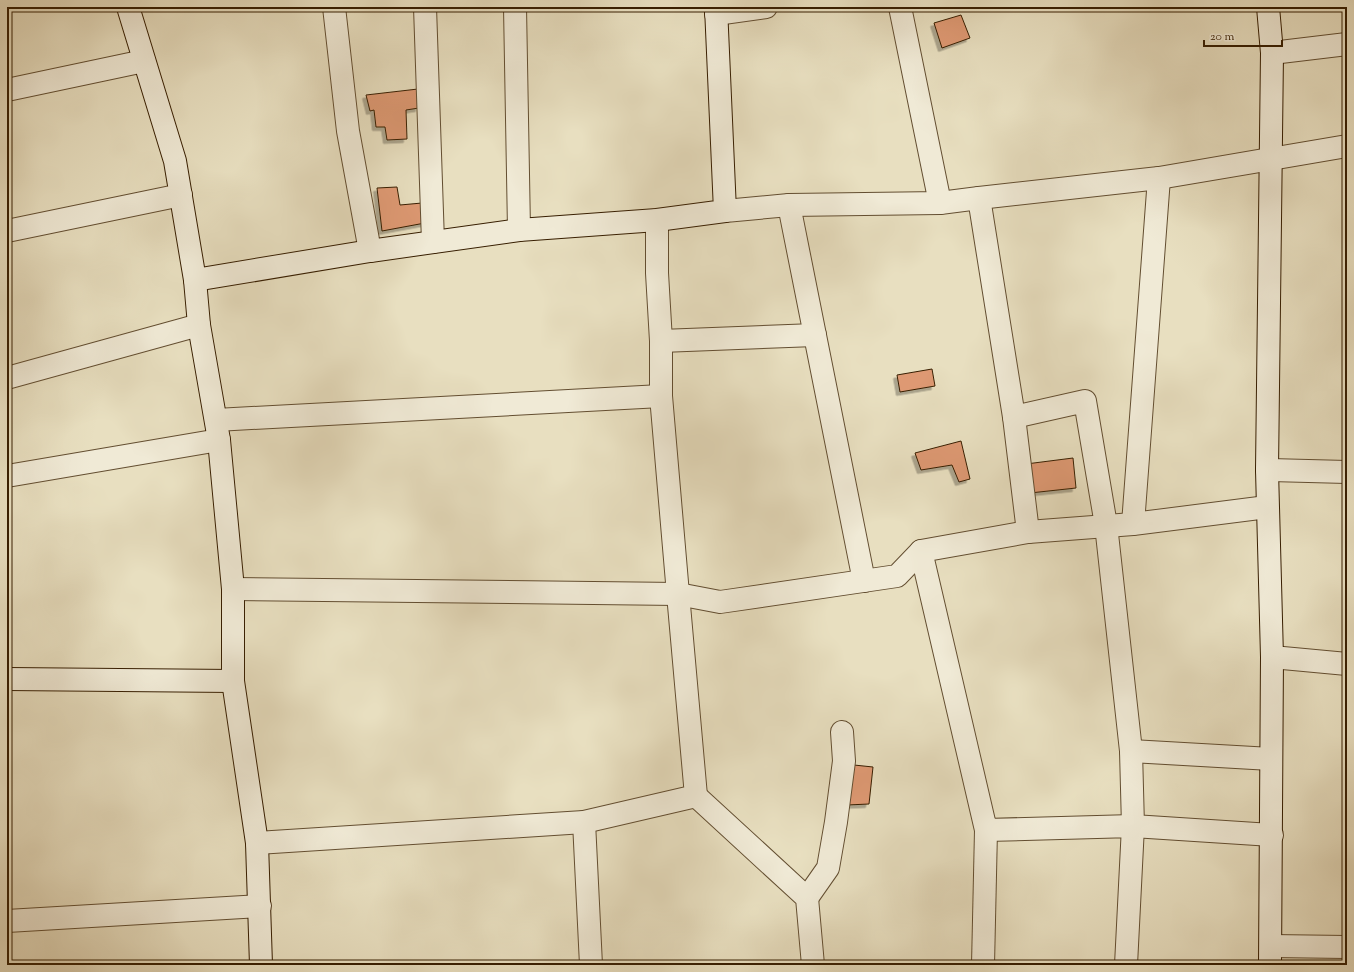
<svg xmlns="http://www.w3.org/2000/svg" width="1354" height="972" font-family="'Sorts Mill Goudy',serif">
<style>
.building{fill:#de9973;stroke:#371e01;filter:url(#shadow)}
.lines{fill:none;stroke-linecap:round;stroke-linejoin:round}
.street-casing{stroke:#634e31;stroke-width:24}
.secondary-casing{stroke:#371e01;stroke-width:24}
.street{stroke:#f0ead6;stroke-width:22}
.secondary{stroke:#f0ead6;stroke-width:22}
</style>
<defs>
<filter id="shadow"><feDropShadow dx="-3.5" dy="3.5" stdDeviation="0" flood-color="#0004"/></filter>
</defs>
<rect width="100%" height="100%" fill="#e8dfc0"/>
<filter id="stains"><feTurbulence type="fractalNoise" baseFrequency=".005" numOctaves="4"/><feColorMatrix values="0 0 0 0 .2 0 0 0 0 .09 0 0 0 0 .02 0 0 0 .5 -.17"/></filter>
<radialGradient id="worn" r=".72"><stop offset=".6" stop-color="#630" stop-opacity="0"/><stop offset="1" stop-color="#630" stop-opacity=".3"/></radialGradient>
<g class="building">
<polygon points="961,15 970,38 942,48 934,23"/>
<polygon points="418,89 419,108 406,110 407,139 387,140 385,127 376,127 374,110 370,111 366,95"/>
<polygon points="397,187 400,205 422,203 425,223 382,231 377,188"/>
<polygon points="932,369 935,386 900,392 897,375"/>
<polygon points="961,441 970,479 959,482 952,465 921,470 915,453"/>
<polygon points="1073,458 1076,488 1030,493 1026,464"/>
<polygon points="854,765 873,767 869,804 847,805"/>
</g>
<g class="lines">
<g class="street-casing">
<g id="street">
<polyline points="334,7 348,131 370,251"/>
<polyline points="425,7 433,242"/>
<polyline points="515,7 519,230"/>
<polyline points="716,14 766,7"/>
<polyline points="1272,53 1347,44"/>
<polyline points="7,90 144,61"/>
<polyline points="979,198 1159,178 1347,146"/>
<polyline points="940,203 979,198 1014,417 1028,532"/>
<polyline points="789,205 864,581"/>
<polyline points="725,211 789,205 940,203 900,7"/>
<polyline points="7,231 181,195"/>
<polyline points="661,341 815,335"/>
<polyline points="7,378 199,325"/>
<polyline points="1014,417 1085,401 1106,525 1131,751 1133,826 1272,835"/>
<polyline points="216,420 661,396"/>
<polyline points="1267,470 1347,472"/>
<polyline points="7,476 219,440"/>
<polyline points="1133,524 1159,178"/>
<polyline points="921,551 986,830 1133,826 1126,965"/>
<polyline points="233,589 678,594 661,396 661,341 657,273 657,220"/>
<polyline points="1272,657 1347,664"/>
<polyline points="1131,751 1271,759"/>
<polyline points="696,796 807,898 813,965"/>
<polyline points="584,822 591,965"/>
<polyline points="257,843 584,822 696,796 678,594 720,602 897,576 921,551 1028,532 1133,524 1267,507"/>
<polyline points="807,898 828,868 836,822 844,761 842,732"/>
<polyline points="7,921 260,906"/>
<polyline points="1271,946 1347,947"/>
<polyline points="983,965 986,830"/>
</g>
</g>
<g class="secondary-casing">
<g id="secondary">
<polyline points="128,7 175,161 195,280 199,325 219,440 233,589 233,681 257,843 261,965"/>
<polyline points="1268,7 1272,53 1267,470 1272,657 1270,965"/>
<polyline points="195,280 370,251 519,230 657,220 725,211 716,7"/>
<polyline points="7,679 233,681"/>
</g>
</g>
<use href="#street" class="street"/>
<use href="#secondary" class="secondary"/>
</g>
<rect width="1354" height="972" fill="none" stroke="#e8dfc0" stroke-width="24"/>
<rect x="8" y="8" width="1338" height="956" fill="none" stroke="#371e01" stroke-width="2"/>
<rect x="12" y="12" width="1330" height="948" fill="none" stroke="#371e01"/>
<path d="M1204 40v6h78v-6" fill="none" stroke="#371e01" stroke-width="2"/>
<text x="1210" y="40" font-size="12" fill="#371e01" stroke="#f0ead6" stroke-width="3" paint-order="stroke">20 m</text>
<rect width="100%" height="100%" filter="url(#stains)"/>
<rect width="100%" height="100%" fill="url(#worn)"/>
</svg>
